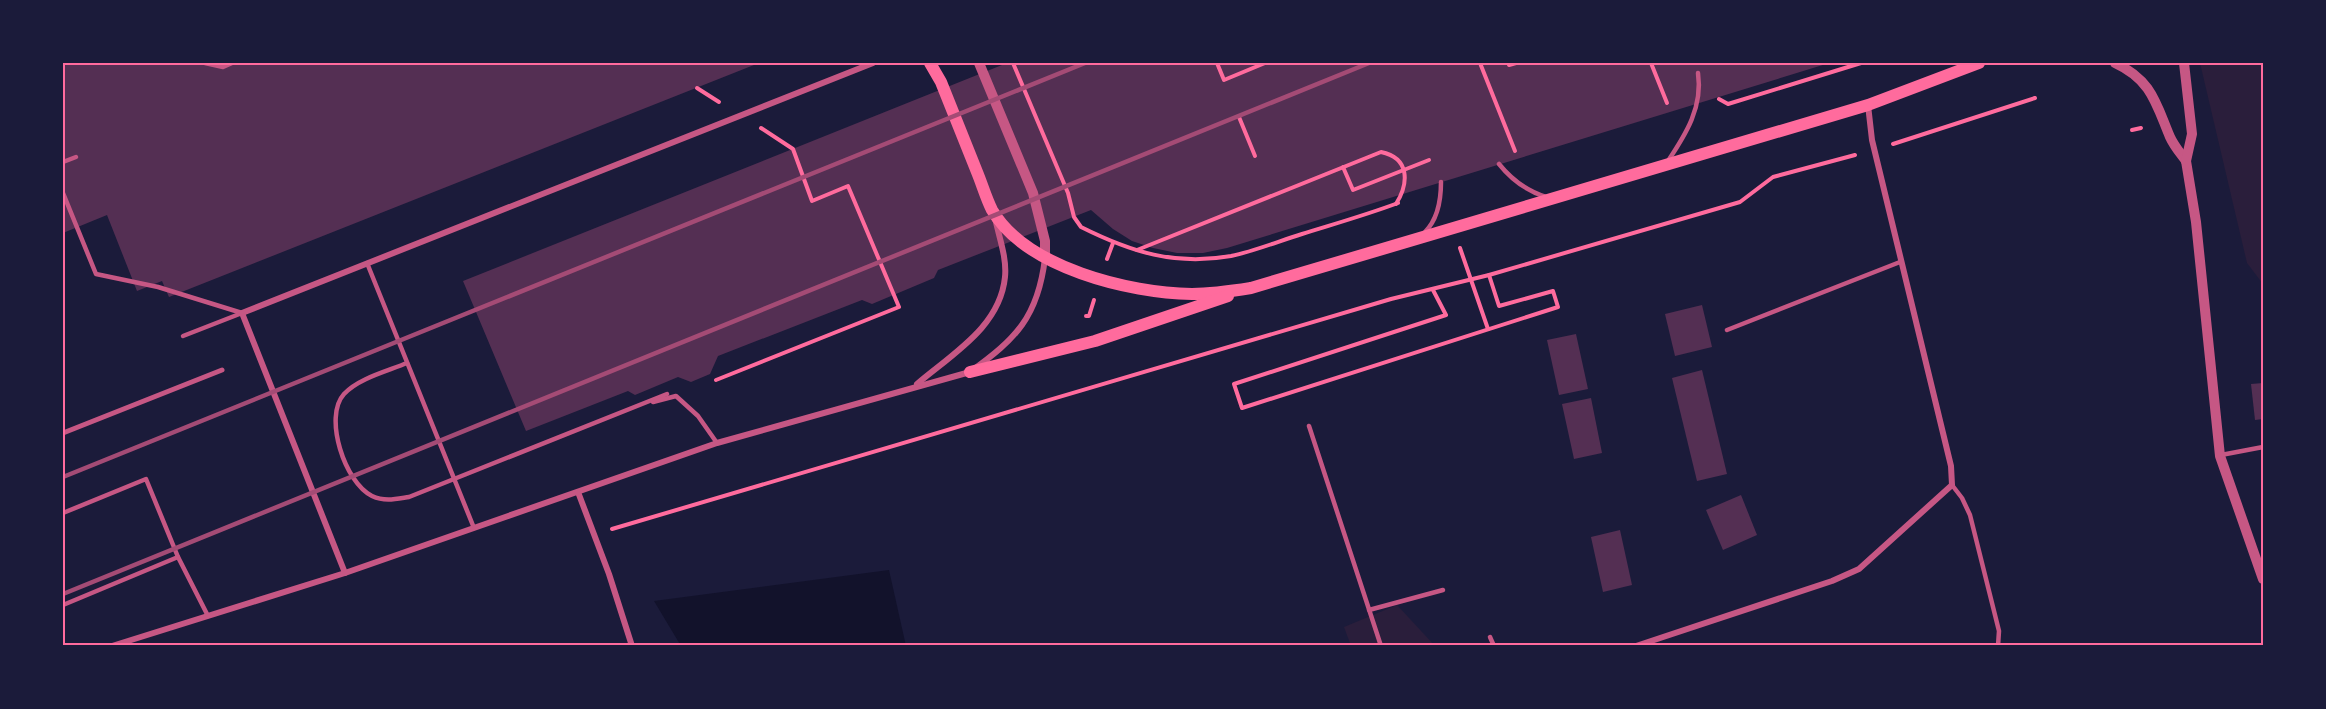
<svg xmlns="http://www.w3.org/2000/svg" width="2326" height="709" font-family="Poppins,sans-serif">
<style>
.green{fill:#2a1e3b}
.water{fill:#12122b}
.building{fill:#542f53}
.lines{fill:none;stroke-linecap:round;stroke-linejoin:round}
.path{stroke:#ff6b9d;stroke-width:4}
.service{stroke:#c65784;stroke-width:4.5}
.pedestrian{stroke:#c65784;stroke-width:5}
.minor{stroke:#c65784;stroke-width:6}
.tertiary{stroke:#c65784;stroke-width:10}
.secondary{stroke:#ff6b9d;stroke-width:12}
.rail{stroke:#a44b75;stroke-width:4.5}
.neatline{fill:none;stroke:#ff6b9d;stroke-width:2}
</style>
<rect width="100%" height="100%" fill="#1b1b3a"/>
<g class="green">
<polygon points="2200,63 2263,63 2263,284 2247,263"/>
<polygon points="1397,605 1435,646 1351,646 1344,627"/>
</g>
<polygon class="water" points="889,570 906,646 681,646 654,601"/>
<g class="building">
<polygon points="63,63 759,63 169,297 162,281 137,291 107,215 63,233"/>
<polygon points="1007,63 1826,63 1826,64 1227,248 1203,253 1177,253 1153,248 1132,241 1113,229 1091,210 938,270 934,278 872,304 862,300 718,356 710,374 691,382 678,377 635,395 628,391 526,431 463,281"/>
<polygon points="1702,305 1712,347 1675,356 1665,314"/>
<polygon points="1576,334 1588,389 1559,395 1547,340"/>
<polygon points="1702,370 1727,474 1697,481 1672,378"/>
<polygon points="2263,383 2263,419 2255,420 2251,384"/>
<polygon points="1591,398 1602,453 1574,459 1562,404"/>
<polygon points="1741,495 1757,535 1723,550 1706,510"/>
<polygon points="1620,530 1632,585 1603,592 1591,537"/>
</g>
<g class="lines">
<g class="path">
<path d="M 1013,63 L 1068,193 L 1074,217 L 1081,227 C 1131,252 1175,266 1231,256 C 1255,251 1279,241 1302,234 C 1334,224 1366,215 1398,203"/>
<polyline points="1217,63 1224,80 1265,63"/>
<polyline points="1480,63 1515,151"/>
<polyline points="1651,63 1667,103"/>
<polyline points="1509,65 1516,63"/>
<polyline points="697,88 719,102"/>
<polyline points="1719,99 1728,104 1861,63"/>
<polyline points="1239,117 1255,156"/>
<polyline points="2132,130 2141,128"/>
<polyline points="1893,144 2035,98"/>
<polyline points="1343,167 1353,190 1429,160"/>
<polyline points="1460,248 1488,329"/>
<path d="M 1137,250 L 1381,152 C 1410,158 1409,183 1396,204"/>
<polyline points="1107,259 1113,243"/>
<polyline points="1433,290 1446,315 1234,384 1242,408 1558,307 1553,291 1499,306 1489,275"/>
<polyline points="1086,316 1089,316 1094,300"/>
<polyline points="716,380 899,307 848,186 812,201 793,149 761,128"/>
<polyline points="612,529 1391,299 1489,275 1740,202 1773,177 1855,155"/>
</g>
<g class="service">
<polyline points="205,63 223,67 232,63"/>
<path d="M 1668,161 C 1686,134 1703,107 1698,73"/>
<polyline points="63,162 76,157"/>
<path d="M 1499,164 C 1511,179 1527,191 1546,197"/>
<polyline points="63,193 96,274 158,287 242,313"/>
<path d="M 1425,232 C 1438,219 1441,201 1441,182"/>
<polyline points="367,263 474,528"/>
<polyline points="1727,330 1900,262"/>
<polyline points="183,336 242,313"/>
<path d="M 407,363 C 388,371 359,378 344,394 C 323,417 345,483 372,496 C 385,502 396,499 409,497 L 667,394"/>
<polyline points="653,402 676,396 698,416 717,443"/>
<polyline points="1309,426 1381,646"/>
<polyline points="2221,455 2263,447"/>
<polyline points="1952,485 1962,498 1970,515 1999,631 1998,646"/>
<polyline points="63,513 146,479 178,557 208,616"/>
<polyline points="63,605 178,557"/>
<polyline points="1369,610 1443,590"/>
<polyline points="1490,637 1494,646"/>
</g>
<polyline class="pedestrian" points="63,433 222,370"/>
<g class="minor">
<path d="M 917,384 C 952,354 1000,327 1005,277 C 1007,258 999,237 995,218"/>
<polyline points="578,492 609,574 632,646"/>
<polyline points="345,573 242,313 873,63"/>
<path d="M 112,646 L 345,573 L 717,443 L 970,372 C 1016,339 1038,317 1045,258"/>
<polyline points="1636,646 1832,581 1859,569 1952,485 1951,466 1872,140 1868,105"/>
</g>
<g class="tertiary">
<polyline points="979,63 1033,193 1045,241 1045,257"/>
<path d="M 2115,63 C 2152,80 2156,104 2170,137 C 2174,146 2181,154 2186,161"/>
<polyline points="2184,63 2192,134 2186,161 2196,222 2220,456 2263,579"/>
</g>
<g class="secondary">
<path d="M 930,63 L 941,82 C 953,112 965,142 977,172 C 982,184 986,198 992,210 C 1026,268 1129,293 1192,294 C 1212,294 1232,291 1251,288 L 1868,105 L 1979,63"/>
<polyline points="970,372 1095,341 1228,296"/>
</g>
<g class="rail">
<polyline points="63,477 1085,63"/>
<polyline points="63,594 1369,63"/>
</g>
</g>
<rect width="2326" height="709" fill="none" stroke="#1b1b3a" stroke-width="129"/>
<rect x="64" y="64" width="2198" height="580" class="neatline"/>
</svg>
